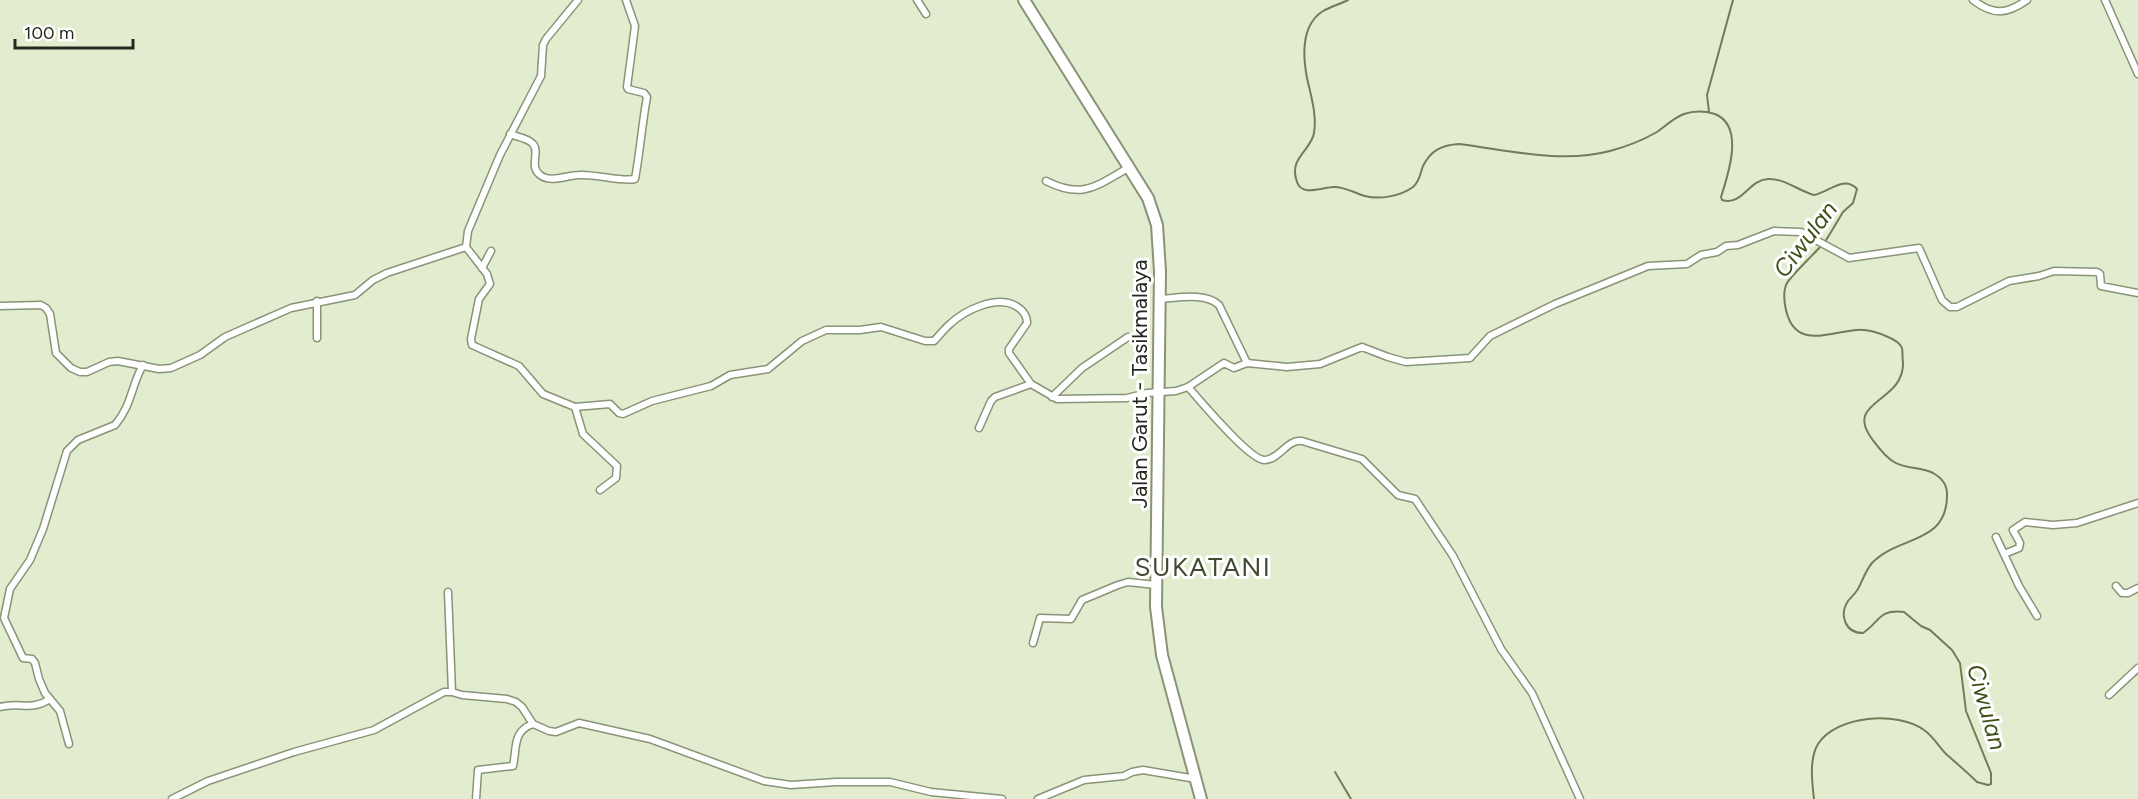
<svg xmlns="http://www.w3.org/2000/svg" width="2138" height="799" font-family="Figtree,sans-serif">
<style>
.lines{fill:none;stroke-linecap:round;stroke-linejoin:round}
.stream{stroke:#707d56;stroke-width:2}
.street-casing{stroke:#899377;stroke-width:9}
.primary-casing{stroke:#899377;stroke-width:14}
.street{stroke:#fff;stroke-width:6}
.primary{stroke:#fff;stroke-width:10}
.labels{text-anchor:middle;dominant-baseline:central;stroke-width:6;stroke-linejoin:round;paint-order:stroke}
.street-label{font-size:22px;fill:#24281d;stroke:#fff}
.water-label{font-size:24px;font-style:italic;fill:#3f4f16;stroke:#fff}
.quarter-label{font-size:26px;letter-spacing:1.5px;fill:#424a32;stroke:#fff}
</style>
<rect width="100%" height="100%" fill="#e2edcf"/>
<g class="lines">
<g class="stream">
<path d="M 1348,0 C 1340,4 1330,7 1323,11 C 1301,25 1303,57 1307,78 C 1311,96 1317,115 1314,133 C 1311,151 1288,158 1297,182 C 1302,197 1323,187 1334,187 C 1345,187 1355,193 1365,196 C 1379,200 1401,196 1413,187 C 1420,181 1420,174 1423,166 C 1431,150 1442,145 1459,144 C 1508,150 1561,164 1610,151 C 1625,147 1643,140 1657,132 C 1666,126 1673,118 1684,114 C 1693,111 1705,111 1715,114 C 1745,126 1728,175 1721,197 L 1722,200 C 1743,206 1748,180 1768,179 C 1784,178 1799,191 1814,195 C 1829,192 1844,175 1857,189 L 1853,203 L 1843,212 L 1825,242"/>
<polyline points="1709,112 1707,95 1733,0"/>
<polyline points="1335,772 1351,799"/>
<path d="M 1814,799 C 1812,782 1809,759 1818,744 C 1837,715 1897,711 1924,730 C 1933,736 1939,747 1946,754 C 1956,763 1967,772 1977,782 L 1988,785 L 1991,784 L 1991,773 L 1966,711 L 1960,663 L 1952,650 L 1930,630 L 1921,626 L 1904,612 C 1878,609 1880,622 1863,633 C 1845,633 1839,615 1848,601 C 1852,596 1857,592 1859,587 C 1863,579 1866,570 1872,563 C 1898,535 1948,545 1947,494 C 1947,484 1942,478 1933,473 C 1921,467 1905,469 1894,462 C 1885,457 1878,447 1872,439 C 1843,400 1905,403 1903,362 C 1902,358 1903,352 1902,348 C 1900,343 1893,339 1888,337 C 1879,333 1868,329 1857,330 C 1829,332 1795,350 1786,310 C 1784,302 1783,290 1787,283 C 1792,275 1813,255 1821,246"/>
</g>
<g class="street-casing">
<g id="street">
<polyline points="917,0 926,14"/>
<path d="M 1973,0 C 1994,16 2007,14 2027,0"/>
<polyline points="2105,0 2138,74"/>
<path d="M 510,134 C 517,137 527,138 532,143 C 541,151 529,165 539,174 C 549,184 567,175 579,175 C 597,174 621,182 635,179 C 640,152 642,124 647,97 L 644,93 L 628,89 L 627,87 L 635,26 L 626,0"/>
<path d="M 1046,181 C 1084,200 1097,185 1130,167"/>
<polyline points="466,247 487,274 490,284 479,299 471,339 472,345 519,366 543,394 575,407 583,434 617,466 616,478 600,490"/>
<polyline points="482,268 491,251"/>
<path d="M 1160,299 C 1177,298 1206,292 1219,305 L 1247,363"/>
<polyline points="0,306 41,305 46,308 50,314 56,353 71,368 80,372 87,372 109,362 118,361 159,369 171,368 200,355 225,337 291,308 355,295 373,280 387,273 466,247 468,231 500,155 541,76 543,45 546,39 578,0"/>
<polyline points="317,338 317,301"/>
<path d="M 1188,387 C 1200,400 1250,461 1265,460 C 1280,459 1287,439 1302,441 L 1362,459 L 1398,495 L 1415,499 L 1453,556 L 1501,649 L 1532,693 L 1580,799"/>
<polyline points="1052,397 1082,368 1128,337"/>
<path d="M 575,407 L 610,404 L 619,413 L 623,414 L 652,401 L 711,386 L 730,375 L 768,369 L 802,341 L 826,330 L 860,330 L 881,327 L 925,341 L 934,341 C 939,336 944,329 950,324 C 965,310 995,296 1014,305 C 1022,309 1027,315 1027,323 L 1009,349 L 1009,353 L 1031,384 L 1057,399 L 1127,398 L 1147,393 L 1176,391 L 1188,387 L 1224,363 L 1234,368 L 1247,363 L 1287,367 L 1320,364 L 1362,347 L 1388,357 L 1406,362 L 1470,358 L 1490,336 L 1555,304 L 1648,266 L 1687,264 L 1701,255 L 1717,252 L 1726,246 L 1738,245 L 1774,231 L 1801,232 L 1849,258 L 1919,248 L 1942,300 L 1950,307 L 1957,307 L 2009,281 L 2039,276 L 2054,271 L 2097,272 L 2100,274 L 2101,286 L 2138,293"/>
<polyline points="979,428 991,401 995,397 1031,384"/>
<polyline points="1996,537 2019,586 2037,616"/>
<polyline points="2004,554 2019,548 2020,543 2013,530 2025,522 2053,525 2077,523 2138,503"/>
<polyline points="2116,586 2122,593 2128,593 2138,588"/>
<polyline points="448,592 452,692"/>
<polyline points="1033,643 1040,618 1071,619 1082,600 1118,585 1128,582 1156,585"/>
<polyline points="2109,695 2138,668"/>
<path d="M 0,707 C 20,701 30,712 50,699"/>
<path d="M 69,744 L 60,711 L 45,693 L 39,679 L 35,663 L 32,659 L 23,658 L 4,618 L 10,589 L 30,560 L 43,529 L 67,451 L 78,440 L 115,425 C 132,405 131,386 143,365"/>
<polyline points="172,799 208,781 294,752 374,730 431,699 444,692 452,692 462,695 507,699 516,702 522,707 533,724 549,731 556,732 579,723 650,739 764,781 791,785 836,782 890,782 931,792 1002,799"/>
<path d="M 476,799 L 478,770 L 513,766 C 517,749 512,731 533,724"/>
<polyline points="1038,799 1084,780 1124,776 1132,772 1143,770 1196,779"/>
</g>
</g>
<g class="primary-casing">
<polyline id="primary" points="1024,0 1148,198 1157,225 1160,271 1156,607 1162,655 1201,799"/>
</g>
<use href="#street" class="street"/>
<use href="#primary" class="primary"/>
</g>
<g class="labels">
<g class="street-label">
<text transform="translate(1139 384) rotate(-90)">Jalan Garut - Tasikmalaya</text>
</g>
<g class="water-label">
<text transform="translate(1805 239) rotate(-53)">Ciwulan</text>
<text transform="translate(1987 707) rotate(74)">Ciwulan</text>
</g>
<g class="quarter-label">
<text x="1203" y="567">SUKATANI</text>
</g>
</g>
<path d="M15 39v9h118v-9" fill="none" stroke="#24281d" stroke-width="3"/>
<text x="24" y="39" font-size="18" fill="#24281d" stroke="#ffffff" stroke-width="4.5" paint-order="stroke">100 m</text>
</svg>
